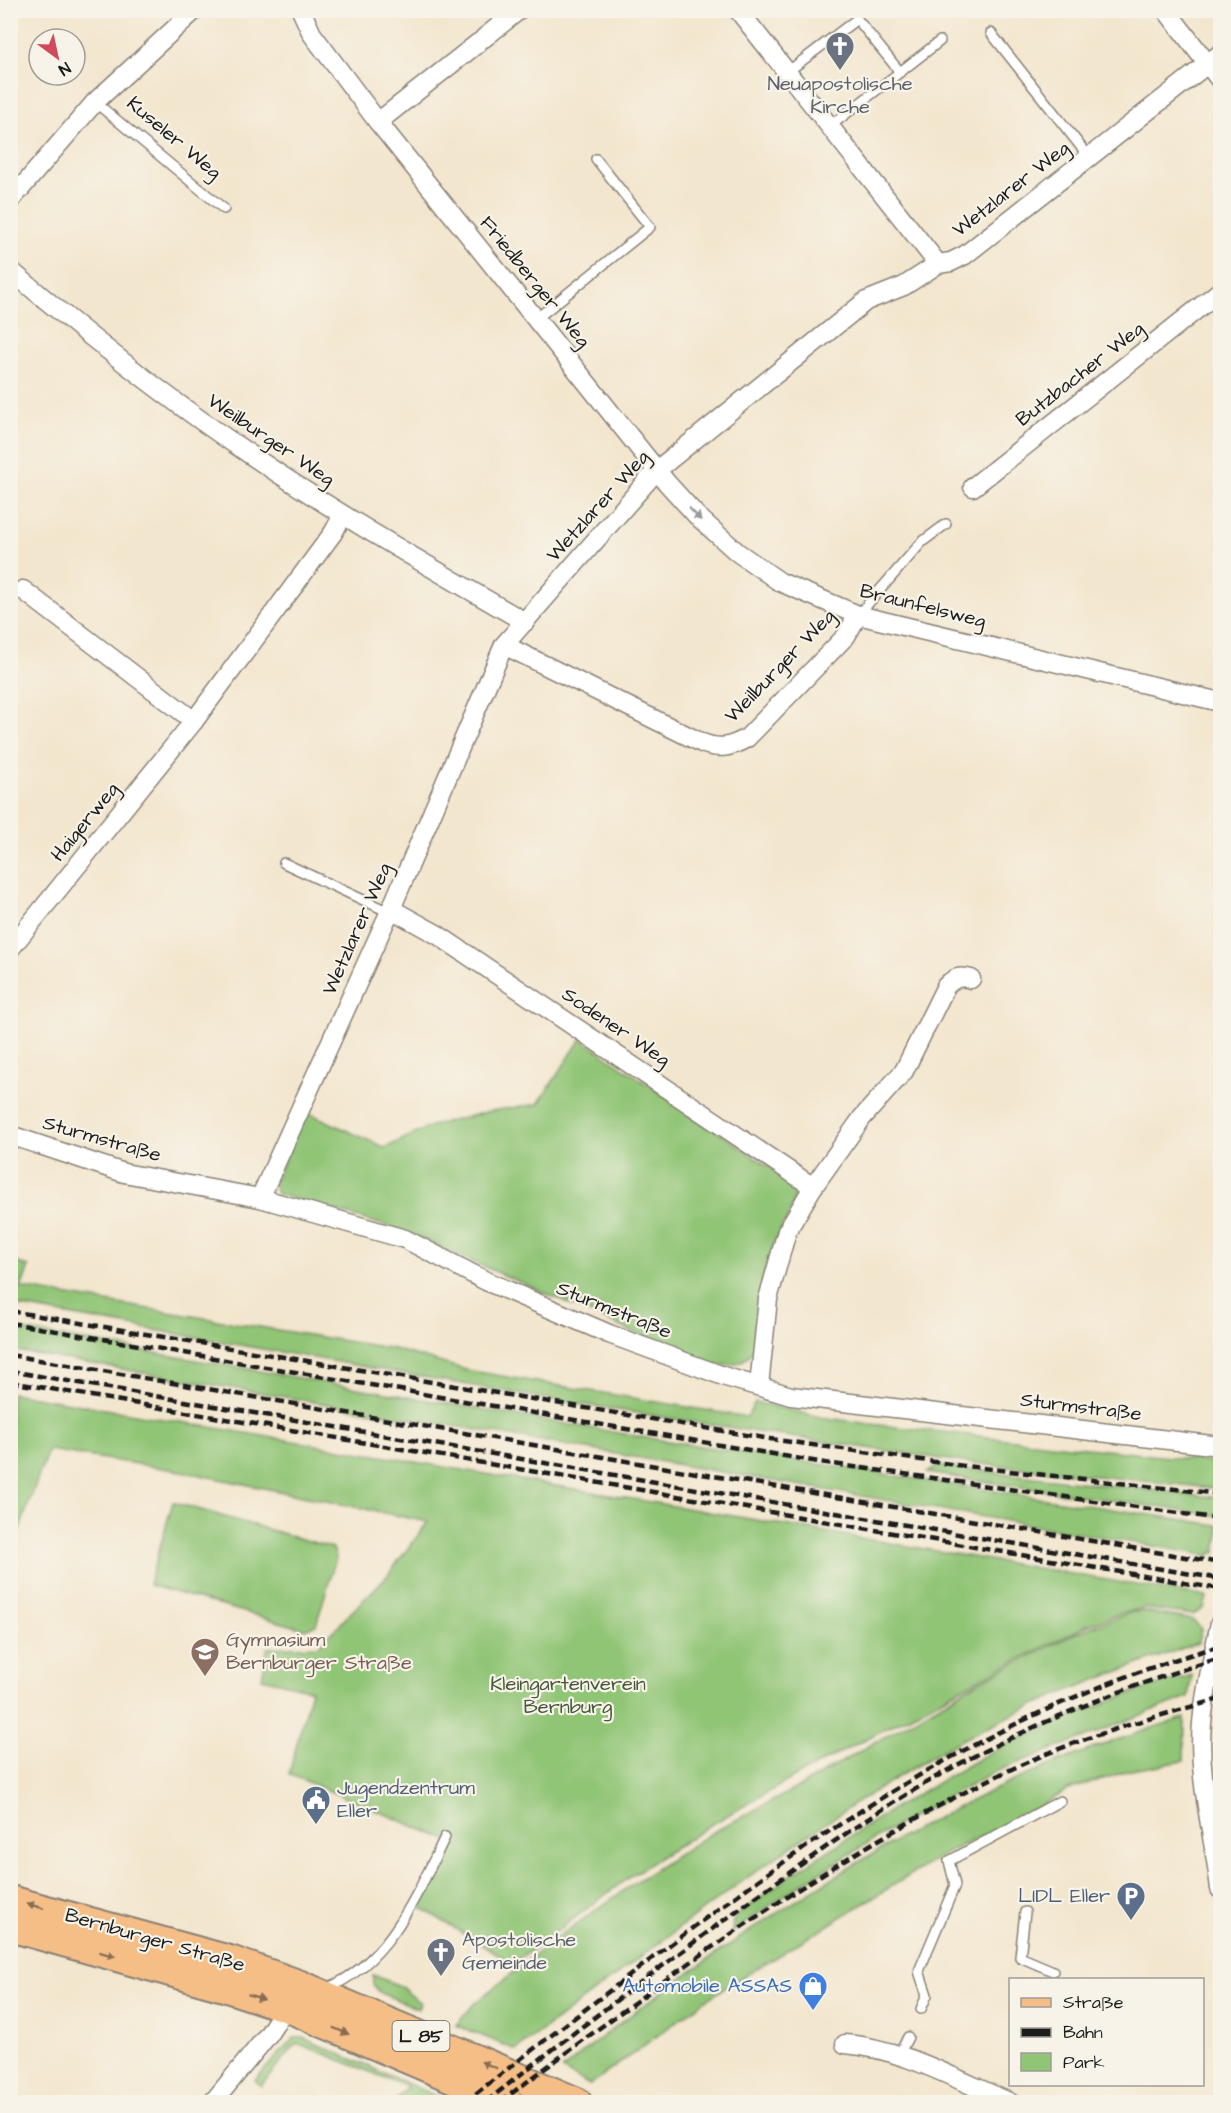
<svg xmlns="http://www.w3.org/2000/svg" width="1231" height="2113" font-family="'Architects Daughter',sans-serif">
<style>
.green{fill:#91c576;stroke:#567049;stroke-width:1.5}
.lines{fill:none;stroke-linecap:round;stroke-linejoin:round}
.service-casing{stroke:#888175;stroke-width:12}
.minor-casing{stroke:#888175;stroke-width:21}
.primary-casing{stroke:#888175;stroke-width:32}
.service{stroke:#fff;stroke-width:9}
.minor{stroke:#fff;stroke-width:18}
.primary{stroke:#f6be87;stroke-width:28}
.rail{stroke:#1c1c1c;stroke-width:4.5;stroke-dasharray:9 4.5;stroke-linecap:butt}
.oneway{fill:#999}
.oneway2{fill:#896d52}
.labels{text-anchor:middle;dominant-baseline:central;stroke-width:4.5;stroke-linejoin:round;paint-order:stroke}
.shield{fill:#f7f3e8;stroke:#5e5c59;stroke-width:1.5}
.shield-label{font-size:18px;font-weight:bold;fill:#1c1c1c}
.worship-label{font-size:20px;fill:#5b616d;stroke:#f7f3e8}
.street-label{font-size:20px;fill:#1c1c1c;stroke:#f7f3e8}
.education-label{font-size:20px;fill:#785e54;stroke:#f7f3e8;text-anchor:start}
.park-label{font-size:20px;fill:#45573c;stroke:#f7f3e8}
.service-label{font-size:20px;fill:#4e5e75;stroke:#f7f3e8;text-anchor:start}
.shop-label{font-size:20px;fill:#366cbe;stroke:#f7f3e8;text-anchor:end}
</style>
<rect width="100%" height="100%" fill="#f7f3e8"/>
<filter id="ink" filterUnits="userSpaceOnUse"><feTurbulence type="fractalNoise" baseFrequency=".0167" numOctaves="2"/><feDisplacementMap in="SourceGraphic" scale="12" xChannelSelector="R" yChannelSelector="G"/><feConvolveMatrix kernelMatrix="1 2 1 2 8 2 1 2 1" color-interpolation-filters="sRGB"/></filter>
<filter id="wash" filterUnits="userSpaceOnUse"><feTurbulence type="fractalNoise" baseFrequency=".008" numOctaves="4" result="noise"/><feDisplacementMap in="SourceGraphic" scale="24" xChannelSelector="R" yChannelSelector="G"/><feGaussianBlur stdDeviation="1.35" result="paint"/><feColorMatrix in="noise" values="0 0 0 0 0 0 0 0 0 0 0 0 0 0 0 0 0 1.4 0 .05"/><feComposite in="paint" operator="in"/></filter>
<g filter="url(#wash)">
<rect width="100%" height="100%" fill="#f3e6ce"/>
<g class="green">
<path d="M 581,1039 L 793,1183 C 801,1204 781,1226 773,1246 C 759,1279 760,1316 753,1350 C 743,1368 722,1367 704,1363 L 403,1231 L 277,1194 L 273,1184 L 307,1112 L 385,1148 L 431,1126 L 491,1111 L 538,1104 Z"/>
<polygon points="10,1260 29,1267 21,1288 394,1349 466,1370 747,1417 755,1402 820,1417 870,1424 1214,1462 1220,1466 1220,1489 963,1462 771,1434 566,1402 11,1305"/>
<polygon points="10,1328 648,1438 1217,1525 1220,1528 1216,1553 1212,1552 1211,1556 11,1350"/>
<polygon points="11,1393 1207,1597 1204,1608 1193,1615 1144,1608 1119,1614 1086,1626 975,1681 798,1775 707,1827 632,1875 513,1964 420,1907 452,1842 289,1774 311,1690 262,1678 267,1648 318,1646 387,1576 428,1522 181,1471 48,1450 11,1553"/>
<polygon points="938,1466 1220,1498 1218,1516 927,1473"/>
<polygon points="173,1502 333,1548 336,1558 316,1625 304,1629 149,1585"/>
<path d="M 1143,1611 L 1192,1620 L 1201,1628 L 1198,1643 C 1112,1673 1027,1703 947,1748 C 794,1834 657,1946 516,2050 L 456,2025 L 473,2005 L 552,1941 L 637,1881 L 708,1835 L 804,1784 L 976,1683 L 1076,1633 L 1132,1612 Z"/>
<polygon points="1192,1675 1188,1697 997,1771 899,1824 801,1884 732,1932 735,1917 795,1872 896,1807 987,1754 1046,1726 1128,1694"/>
<path d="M 1185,1718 L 1184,1761 L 1131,1770 L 1068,1790 L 1014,1821 L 946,1853 L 707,1999 L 590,2085 L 562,2070 C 624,2017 691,1970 759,1925 C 874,1849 989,1783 1120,1739 C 1142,1732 1163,1723 1185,1718 Z"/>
<polygon points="373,1975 400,1986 420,2003 418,2009 379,1992 373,1984"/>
<polygon points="294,2038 303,2038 450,2102 394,2102 408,2087 297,2043 261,2086 255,2080"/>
</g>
</g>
<g filter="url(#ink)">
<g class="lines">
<g class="service-casing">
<g id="service">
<polyline points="991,33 1089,157"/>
<polyline points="786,73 857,19 900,72"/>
<polyline points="95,102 224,209"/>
<polyline points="829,127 940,41"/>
<polyline points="536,319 650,227 596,159"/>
<polyline points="858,615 922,542 946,524"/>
<polyline points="284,863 389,912"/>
<polyline points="1025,1912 1020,1957 1053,1971"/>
<path d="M 325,1989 C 389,1964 417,1894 445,1837"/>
<polyline points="921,2009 927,1995 919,1971 955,1885 949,1861 1060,1801"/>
<polyline points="899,2055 908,2037"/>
</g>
</g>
<g class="minor-casing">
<g id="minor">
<polyline points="301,10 312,34 378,122 667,483 697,516 737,552 780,582 858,615 1220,702"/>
<polyline points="738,10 938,264"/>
<polyline points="1166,10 1220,80"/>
<polyline points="484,38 519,10"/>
<polyline points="378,122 478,43"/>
<polyline points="10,201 95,102 195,10"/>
<path d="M 10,270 C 86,334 163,396 245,451 C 335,513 430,567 525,622"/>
<polyline points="973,487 1220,291"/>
<polyline points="23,590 194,721"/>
<path d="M 504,645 L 702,743 C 720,750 731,747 747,738 L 846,636 L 858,615"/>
<polyline points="391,909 438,935 813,1187"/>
<polyline points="10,949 194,721 333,533 343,515"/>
<polyline points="10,1135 124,1173 260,1198 405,1239 486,1281 609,1334 726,1377 791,1396 1220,1446"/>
<polyline points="260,1198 391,909 504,645 657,470 866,301 904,286 938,264 951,262 965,255 1220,54"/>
<path d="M 759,1386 L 768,1299 L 787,1231 L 813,1187 L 862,1118 L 904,1071 L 946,986 C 955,977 960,976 971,979"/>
<path d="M 1220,1623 C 1213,1656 1205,1689 1202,1723 C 1197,1777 1214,1835 1220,1889"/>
<path d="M 845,2044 C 902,2048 957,2080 1009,2102"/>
<polyline points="213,2102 268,2035 291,1999"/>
</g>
</g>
<g class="primary-casing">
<g id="primary">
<polyline points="10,1900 233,1961 298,1984 577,2102"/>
<polyline points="10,1927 224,1987 288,2008 508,2102"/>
</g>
</g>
<use href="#service" class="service"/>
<use href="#minor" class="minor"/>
<use href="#primary" class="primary"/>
<g class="rail">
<polyline points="10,1311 770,1439 964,1466 1220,1494"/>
<polyline points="10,1323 819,1462 1220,1519"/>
<polyline points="10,1355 1220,1563"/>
<polyline points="10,1371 1220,1579"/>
<polyline points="10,1382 1220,1589"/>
<path d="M 465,2102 C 529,2052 594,2003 659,1953 C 838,1818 1002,1708 1220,1646"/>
<path d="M 486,2102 C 566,2038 648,1976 731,1915 C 805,1861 880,1807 961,1763 C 1044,1719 1131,1685 1220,1658"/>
<path d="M 500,2102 C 658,1984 819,1863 997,1776 C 1068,1741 1145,1719 1220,1699"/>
</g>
</g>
<defs><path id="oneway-solid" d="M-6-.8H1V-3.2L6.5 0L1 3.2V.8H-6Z" transform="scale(1.5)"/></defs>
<use class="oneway" href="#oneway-solid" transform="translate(695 514) rotate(46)"/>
<g class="oneway2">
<use href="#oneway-solid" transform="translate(35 1906) rotate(-165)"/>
<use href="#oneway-solid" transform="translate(107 1954) rotate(15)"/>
<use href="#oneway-solid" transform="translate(256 1997) rotate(19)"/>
<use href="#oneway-solid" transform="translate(341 2031) rotate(23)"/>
<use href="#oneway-solid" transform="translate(489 2065) rotate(-157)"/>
</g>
</g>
<defs>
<g id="church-pin" transform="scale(1.5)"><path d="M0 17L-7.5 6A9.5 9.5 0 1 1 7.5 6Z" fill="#6b7280" stroke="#f7f3e8"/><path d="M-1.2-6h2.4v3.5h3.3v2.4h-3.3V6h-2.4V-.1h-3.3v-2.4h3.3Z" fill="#fff"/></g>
<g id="school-pin" transform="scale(1.5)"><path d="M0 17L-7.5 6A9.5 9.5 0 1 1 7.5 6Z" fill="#8d6e63" stroke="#f7f3e8"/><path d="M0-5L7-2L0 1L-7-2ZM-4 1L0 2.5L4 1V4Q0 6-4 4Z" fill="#fff"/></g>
<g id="civic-pin" transform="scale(1.5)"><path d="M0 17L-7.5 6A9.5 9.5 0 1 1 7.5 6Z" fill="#5c6f8a" stroke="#f7f3e8"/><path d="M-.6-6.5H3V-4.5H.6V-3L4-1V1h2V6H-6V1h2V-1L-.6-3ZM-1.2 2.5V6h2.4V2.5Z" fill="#fff"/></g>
<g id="parking-pin" transform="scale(1.5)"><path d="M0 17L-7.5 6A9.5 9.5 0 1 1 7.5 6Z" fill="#5c6f8a" stroke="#f7f3e8"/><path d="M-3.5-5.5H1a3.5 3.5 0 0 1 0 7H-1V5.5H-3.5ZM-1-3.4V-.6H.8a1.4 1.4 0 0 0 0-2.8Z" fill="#fff"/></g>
<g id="shop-pin" transform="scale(1.5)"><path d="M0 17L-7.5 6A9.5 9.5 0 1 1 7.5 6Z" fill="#3f7fe0" stroke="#f7f3e8"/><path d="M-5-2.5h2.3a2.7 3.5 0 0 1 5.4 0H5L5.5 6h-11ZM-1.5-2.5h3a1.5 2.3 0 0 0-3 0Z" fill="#fff"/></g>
</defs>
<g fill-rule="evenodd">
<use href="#church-pin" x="840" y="46"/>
<use href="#school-pin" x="205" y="1652"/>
<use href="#civic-pin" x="316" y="1800"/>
<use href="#parking-pin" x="1131" y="1896"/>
<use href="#church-pin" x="441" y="1952"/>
<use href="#shop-pin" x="813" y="1986"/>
</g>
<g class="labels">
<rect class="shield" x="392.5" y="2021" width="57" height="30" rx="4.5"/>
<g class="shield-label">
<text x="421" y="2036">L 85</text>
</g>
<g class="worship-label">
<text x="840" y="84">Neuapostolische<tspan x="840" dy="23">Kirche</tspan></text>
<text x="462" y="1940" text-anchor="start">Apostolische<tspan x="462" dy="23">Gemeinde</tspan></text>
</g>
<g class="street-label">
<text transform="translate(174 138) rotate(40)">Kuseler Weg</text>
<text transform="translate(1011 189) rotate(-38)">Wetzlarer Weg</text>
<text transform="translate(535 282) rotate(51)">Friedberger Weg</text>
<text transform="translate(1080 374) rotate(-38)">Butzbacher Weg</text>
<text transform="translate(271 440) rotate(34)">Weilburger Weg</text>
<text transform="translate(598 506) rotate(-48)">Wetzlarer Weg</text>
<text transform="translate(923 606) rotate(14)">Braunfelsweg</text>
<text transform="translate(780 666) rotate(-46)">Weilburger Weg</text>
<text transform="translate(85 822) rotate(-51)">Haigerweg</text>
<text transform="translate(357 929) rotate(-66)">Wetzlarer Weg</text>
<text transform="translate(616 1027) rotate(34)">Sodener Weg</text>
<text transform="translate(102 1139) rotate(16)">Sturmstraße</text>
<text transform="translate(614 1310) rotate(22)">Sturmstraße</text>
<text transform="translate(1081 1407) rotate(7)">Sturmstraße</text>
<text transform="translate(155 1940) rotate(16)">Bernburger Straße</text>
</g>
<g class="education-label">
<text x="226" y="1640">Gymnasium<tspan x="226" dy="23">Bernburger Straße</tspan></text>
</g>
<g class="park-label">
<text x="568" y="1684">Kleingartenverein<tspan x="568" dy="23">Bernburg</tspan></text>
</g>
<g class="service-label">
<text x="337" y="1788">Jugendzentrum<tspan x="337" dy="23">Eller</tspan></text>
<text x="1110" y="1896" text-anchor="end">LIDL Eller</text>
</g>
<g class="shop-label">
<text x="792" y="1986">Automobile ASSAS</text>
</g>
</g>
<rect width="1231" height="2113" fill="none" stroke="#f7f3e8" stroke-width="36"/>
<rect x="1009" y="1978" width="195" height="108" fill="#f7f3e8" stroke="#9f9d96" stroke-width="1.5"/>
<rect x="1021" y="1998" width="30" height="9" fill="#f6be87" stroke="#9f9d96" stroke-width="1.5"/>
<text x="1063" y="2008" font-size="18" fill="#1c1c1c">Straße</text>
<rect x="1021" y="2028" width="30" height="9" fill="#1c1c1c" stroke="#9f9d96" stroke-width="1.5"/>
<text x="1063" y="2038" font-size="18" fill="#1c1c1c">Bahn</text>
<rect x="1021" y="2053" width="30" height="18" fill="#91c576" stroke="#9f9d96" stroke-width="1.5"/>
<text x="1063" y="2068" font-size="18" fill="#1c1c1c">Park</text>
<g transform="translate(57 57) rotate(147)"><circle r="28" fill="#f7f3e8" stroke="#9f9d96" stroke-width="1.5"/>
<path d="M0-4.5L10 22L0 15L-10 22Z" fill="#d1495b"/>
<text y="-9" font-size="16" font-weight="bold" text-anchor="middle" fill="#1c1c1c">N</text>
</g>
</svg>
